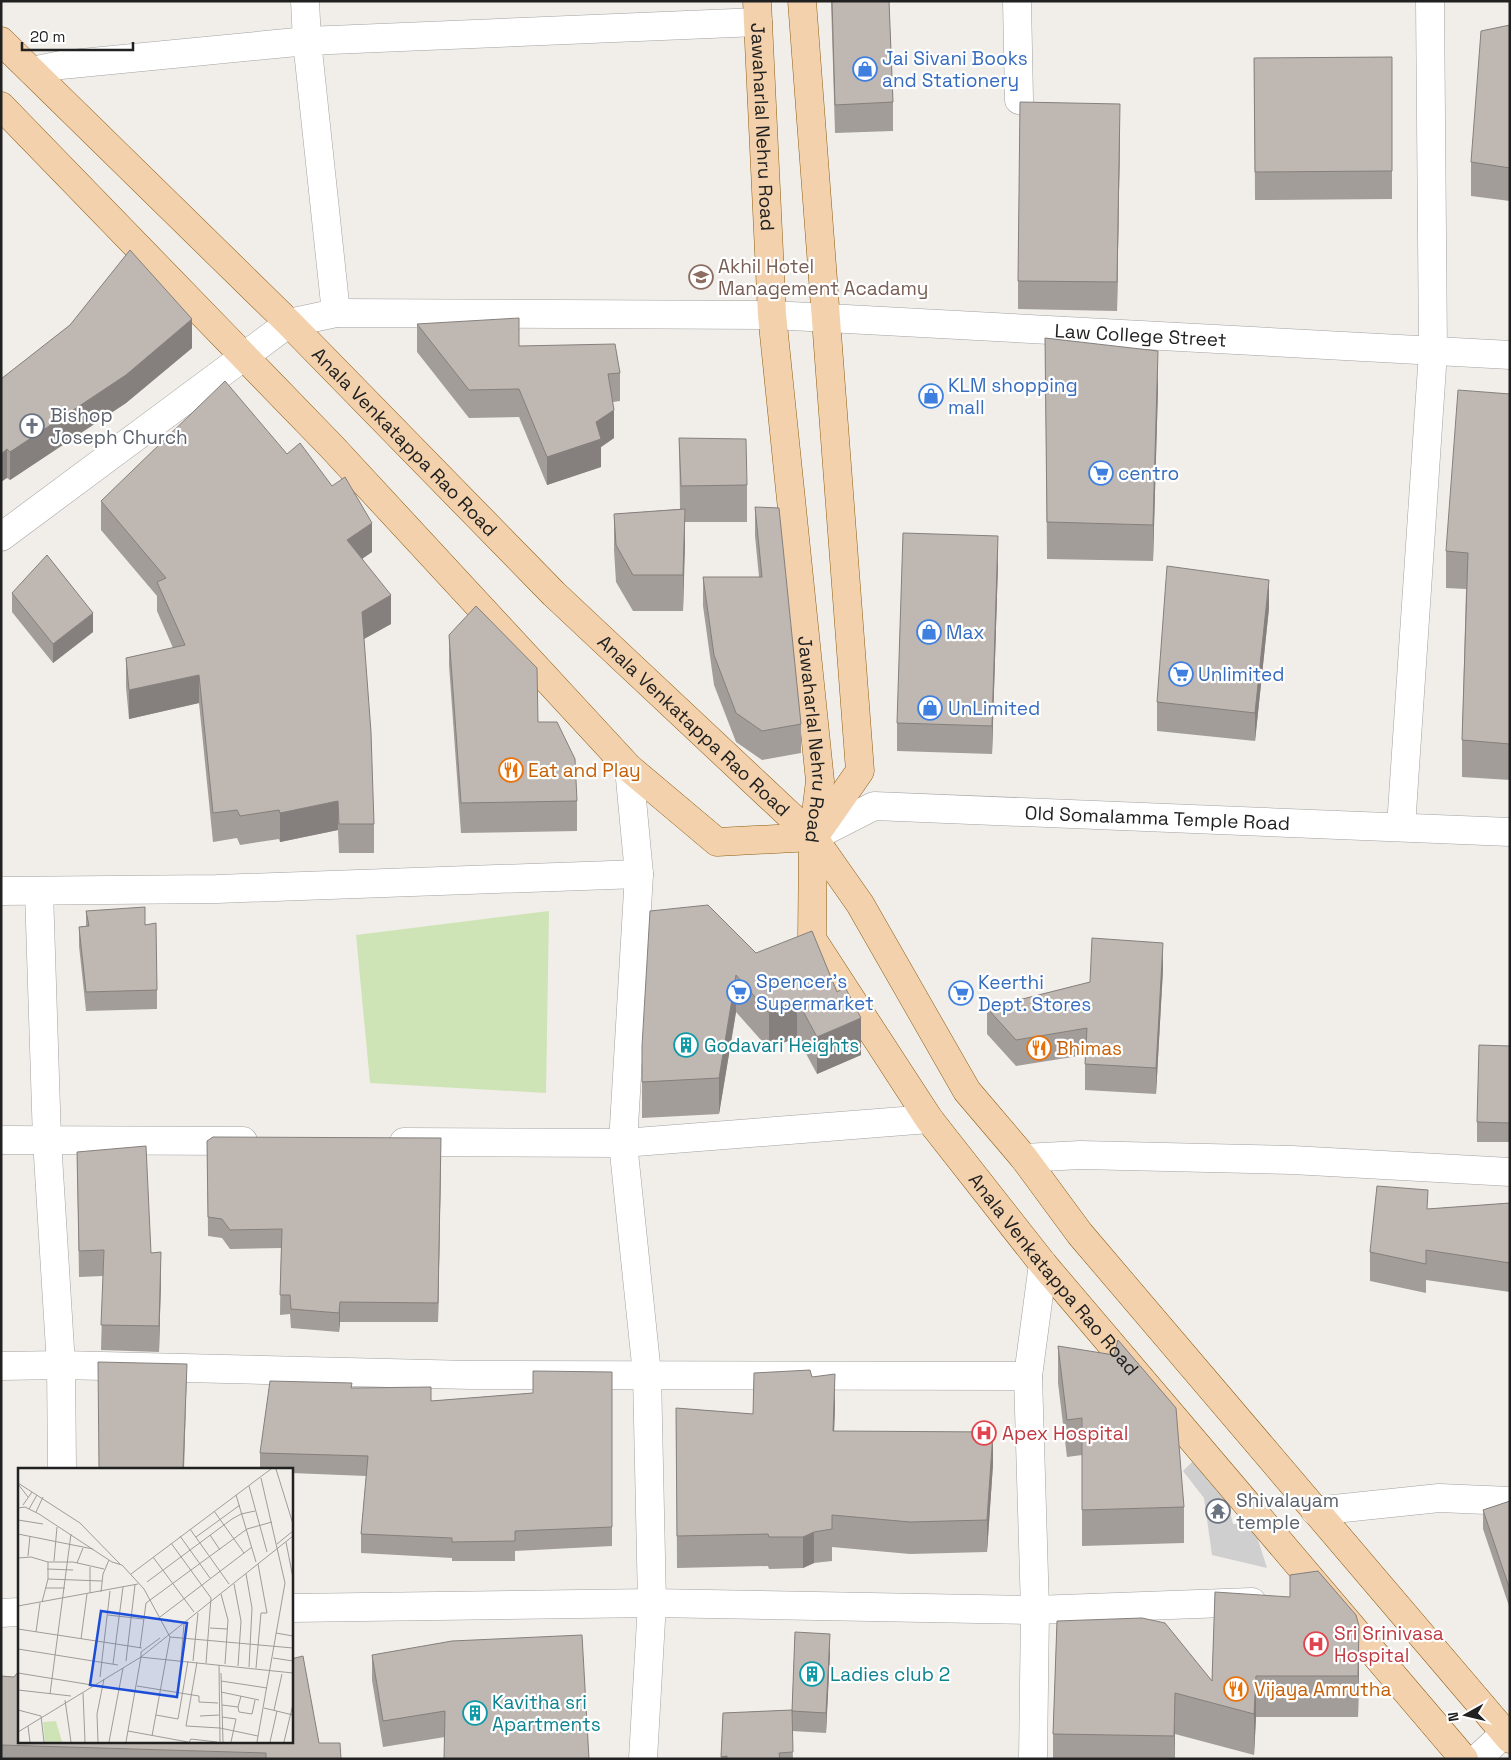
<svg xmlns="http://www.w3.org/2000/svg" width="1511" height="1760" font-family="'Space Grotesk',sans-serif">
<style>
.religious{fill:#cfcfcf}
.grass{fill:#cfe4b6}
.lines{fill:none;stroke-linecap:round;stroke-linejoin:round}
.minor-casing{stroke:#a2a2a2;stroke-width:29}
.major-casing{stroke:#8e5e11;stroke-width:29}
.minor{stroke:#fff;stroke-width:28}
.major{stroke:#f2d1ac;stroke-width:28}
.wall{fill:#a39d99}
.shaded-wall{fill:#85807d}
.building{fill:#beb7b2;stroke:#85807d}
.labels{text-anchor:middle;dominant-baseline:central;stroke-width:4.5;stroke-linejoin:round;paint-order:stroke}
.shop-label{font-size:19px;fill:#366cbe;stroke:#fff;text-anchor:start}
.street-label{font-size:19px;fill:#212121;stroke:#fff}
.education-label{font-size:19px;fill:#785e54;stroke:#fff;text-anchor:start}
.worship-label{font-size:19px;fill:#5b616d;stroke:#fff;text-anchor:start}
.food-label{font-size:19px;fill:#c56008;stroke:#fff;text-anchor:start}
.culture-label{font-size:19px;fill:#0d838f;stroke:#fff;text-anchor:start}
.health-label{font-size:19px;fill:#be3a42;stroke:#fff;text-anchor:start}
.inset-road{fill:none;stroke:#9e9c99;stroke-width:1}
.view{fill:#1d4ed8;fill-opacity:0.15;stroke:#1d4ed8;stroke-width:2.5}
.inset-edge{fill:none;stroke:#212121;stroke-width:2.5}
</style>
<rect width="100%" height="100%" fill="#f1eee9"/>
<polygon class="religious" points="1198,1456 1223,1486 1233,1524 1253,1524 1267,1568 1212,1555 1204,1498 1183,1471"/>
<polygon class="grass" points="549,911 546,1093 370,1083 356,935"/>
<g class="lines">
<g class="minor-casing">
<g id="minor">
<polyline points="305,1 307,41 336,313"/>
<polyline points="1017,1 1019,100"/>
<polyline points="32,71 61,65 307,41 758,22"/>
<path id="s1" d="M 1,537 L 289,323 L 336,313 L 772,315 L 1510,355"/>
<polyline points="629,768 639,874 623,1143 647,1374 652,1603 643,1759"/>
<polyline points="1401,827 1433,352 1430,1"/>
<path id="s2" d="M 813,837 L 874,806 L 1510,832"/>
<polyline points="1,891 217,889 639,874"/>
<polyline points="39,891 47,1140 61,1365 62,1469"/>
<polyline points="1,1140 243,1141"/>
<polyline points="404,1142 623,1143 929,1119"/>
<polyline points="1024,1158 1080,1155 1292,1160 1510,1172"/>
<polyline points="1,1366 61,1365 471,1375 1028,1376"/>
<polyline points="1315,1511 1439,1498 1510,1501"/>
<polyline points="291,1608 652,1603 1035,1610 1252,1602"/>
<polyline points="1,1613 19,1612"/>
<polyline points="1033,1759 1035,1610 1028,1376 1043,1264"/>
<polyline points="1477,1759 1504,1734"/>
</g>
</g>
<g class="major-casing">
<g id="major">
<path id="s3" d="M 757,1 L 772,315 L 820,781 L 813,837 L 812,939 L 929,1119 L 1043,1264 L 1464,1759"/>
<polyline points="802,1 860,771 816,834"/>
<path id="s4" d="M 1,41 L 289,323 L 554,594 L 813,837 L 860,904 L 967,1091 L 1024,1158 L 1080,1234 L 1510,1739"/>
<polyline points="1,106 332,447 629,768 717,842 813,837"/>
</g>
</g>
<use href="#minor" class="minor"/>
<use href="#major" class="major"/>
</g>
<g class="wall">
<polygon points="831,1 889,1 893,102 893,131 835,133"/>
<polygon points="1510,25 1510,201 1471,196 1471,162"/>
<polygon points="1392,57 1392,199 1255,200 1254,58"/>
<polygon points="1120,132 1117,311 1018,309 1018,281"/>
<polygon points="417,324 519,346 620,373 620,401 613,402 614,438 601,447 601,467 547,485 519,417 469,418 417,352"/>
<polygon points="1045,338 1158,388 1153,561 1047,559"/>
<polygon points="192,348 126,403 10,480 7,478 1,379"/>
<polygon points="1510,394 1510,780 1462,777 1462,740 1466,589 1446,588 1446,551"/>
<polygon points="679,438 747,485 747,522 685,522 683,611 633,611 616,582 614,550 614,514 680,509"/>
<polygon points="287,454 372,552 362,559 391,624 364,639 374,824 374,853 339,853 338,830 280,842 279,839 240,845 237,838 213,842 199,703 129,719 126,687 126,658 173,648 157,611 157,596 101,530 101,501"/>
<polygon points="755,507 801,724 801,753 762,760 736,742 714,685 703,606 703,577 759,577 755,536"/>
<polygon points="998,564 992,754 897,751 897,723"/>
<polygon points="12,593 93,632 53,663 12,612"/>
<polygon points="1269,608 1255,741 1157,731 1157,702"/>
<polygon points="449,635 538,722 577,801 577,831 461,833 449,665"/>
<polygon points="86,911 145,925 157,990 157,1009 86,1011 79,946 79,927 86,926"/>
<polygon points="756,953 861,1055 817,1074 797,1037 769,1049 736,1012 719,1114 642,1118 642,1046"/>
<polygon points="1163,969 1156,1094 1085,1090 1085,1055 1016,1066 987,1034 987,1008 1090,982"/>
<polygon points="1510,1046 1510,1142 1477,1142 1477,1122"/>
<polygon points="207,1141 441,1158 438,1322 340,1322 339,1332 291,1328 290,1314 280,1315 281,1248 230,1249 222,1238 208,1236"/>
<polygon points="77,1152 151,1253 161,1278 159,1352 101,1350 103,1276 79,1277"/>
<polygon points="1510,1203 1510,1292 1426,1280 1426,1293 1370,1281 1370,1252 1428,1209"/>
<polygon points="1058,1346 1184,1507 1184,1543 1082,1546 1082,1455 1067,1457 1058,1383"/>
<polygon points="612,1372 612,1546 515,1551 515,1561 452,1561 452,1558 361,1553 361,1534 366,1476 291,1473 291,1469 260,1469 260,1453 352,1388 431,1401 533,1393"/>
<polygon points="812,1377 835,1406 834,1431 993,1464 987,1552 910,1554 832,1547 832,1561 814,1563 803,1568 769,1569 768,1566 677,1568 676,1408 753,1414"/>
<polygon points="1510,1501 1510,1609 1483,1529 1483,1510"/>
<polygon points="1215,1592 1359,1667 1358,1717 1256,1717 1254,1755 1175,1734 1175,1759 1053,1759 1053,1734 1057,1621 1212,1681"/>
<polygon points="795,1632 830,1653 826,1733 792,1731 793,1759 721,1759 723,1713 792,1710"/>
<polygon points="372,1655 589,1759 445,1737 383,1747 372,1680"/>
<polygon points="1,1676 319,1743 341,1759 1,1759"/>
</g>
<g class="shaded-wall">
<polygon points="1120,104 1120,132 1117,311 1117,282"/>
<polygon points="192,319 192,348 126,403 10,480 10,452"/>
<polygon points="1158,351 1158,388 1153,561 1153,525"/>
<polygon points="614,410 614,438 601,447 601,467 547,485 547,457 596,422"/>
<polygon points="7,449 7,478 1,482 1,454"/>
<polygon points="685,509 685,546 683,611 683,575"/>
<polygon points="372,523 372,552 347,569 347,540"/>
<polygon points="998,536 998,564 992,754 992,726"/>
<polygon points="1269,580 1269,608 1255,741 1255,713"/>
<polygon points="391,595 391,624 362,640 362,612"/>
<polygon points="93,613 93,632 53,663 53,644"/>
<polygon points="199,675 199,703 129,719 129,690"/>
<polygon points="338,801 338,830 280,842 280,813"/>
<polygon points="1163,943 1163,969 1156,1094 1156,1068"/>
<polygon points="736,975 736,1012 719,1114 719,1078"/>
<polygon points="797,1000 797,1037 769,1049 769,1013"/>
<polygon points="861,1018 861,1055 817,1074 817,1037"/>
<polygon points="441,1138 441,1158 438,1322 438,1303"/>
<polygon points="161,1252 161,1278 159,1352 159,1326"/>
<polygon points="340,1302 340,1322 339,1332 339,1313"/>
<polygon points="187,1364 184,1469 183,1469"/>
<polygon points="835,1374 835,1406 833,1462 833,1431"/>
<polygon points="993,1432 993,1464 987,1552 987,1520"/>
<polygon points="814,1532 814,1563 803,1568 803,1537"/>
<polygon points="1359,1626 1359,1667 1358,1717 1358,1676"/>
<polygon points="830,1634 830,1653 826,1733 826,1713"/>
<polygon points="1256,1676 1256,1717 1254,1755 1254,1714"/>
<polygon points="1175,1693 1175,1734 1174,1759 1174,1736"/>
</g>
<g class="building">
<polygon points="832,1 889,1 893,102 835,105"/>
<polygon points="1510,25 1510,168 1471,162 1481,31"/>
<polygon points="1392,57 1392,171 1255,172 1254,58"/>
<polygon points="1020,102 1120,104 1117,282 1018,281"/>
<polygon points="130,250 192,319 126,375 10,452 7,449 1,454 1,379 70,325"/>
<polygon points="519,318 519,346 615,344 620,373 608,374 614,410 596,422 601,439 547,457 519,389 469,390 417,324"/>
<polygon points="1045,338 1158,351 1153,525 1047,522"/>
<polygon points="225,381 287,454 300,443 332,486 345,477 372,523 347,540 391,595 362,612 371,732 374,824 339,824 338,801 280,813 279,810 240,816 237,810 213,813 199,675 129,690 126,658 185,645 157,582 166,578 101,501"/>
<polygon points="1458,390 1510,394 1510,744 1462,740 1468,553 1446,551"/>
<polygon points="679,438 746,439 747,485 681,486"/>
<polygon points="755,507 779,508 801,724 762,731 736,713 714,655 703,577 762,577"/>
<polygon points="685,509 683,575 633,575 616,545 614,514"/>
<polygon points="903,533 998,536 992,726 897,723"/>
<polygon points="47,555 93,613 53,644 12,593"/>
<polygon points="1167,566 1269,580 1255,713 1157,702"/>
<polygon points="476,606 537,668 538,722 557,722 575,759 577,801 461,803 449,635"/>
<polygon points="708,905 756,953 812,931 837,992 845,987 861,1018 817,1037 797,1000 769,1013 736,975 719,1078 642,1082 642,1046 650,911"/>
<polygon points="145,907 145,925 156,923 157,990 86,992 79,927 89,926 86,911"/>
<polygon points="1092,938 1163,943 1156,1068 1085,1064 1087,1028 1016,1040 987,1008 1090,982"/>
<polygon points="1479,1045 1510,1046 1510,1123 1477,1122"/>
<polygon points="213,1137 441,1138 438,1303 340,1302 339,1313 291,1309 290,1295 280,1295 282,1229 230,1230 222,1219 208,1217 207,1141"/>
<polygon points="146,1146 151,1253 161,1252 159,1326 101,1325 104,1250 79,1251 77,1152"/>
<polygon points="1377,1186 1428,1190 1427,1209 1510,1203 1510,1263 1426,1250 1426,1264 1370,1252"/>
<polygon points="1118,1340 1176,1408 1184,1507 1082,1510 1082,1418 1067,1420 1058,1346 1114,1355"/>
<polygon points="98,1362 187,1364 183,1469 99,1469"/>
<polygon points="810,1370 812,1377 835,1374 833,1431 993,1432 987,1520 910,1522 832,1515 832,1529 814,1532 803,1537 769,1537 768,1534 677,1536 676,1408 753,1414 754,1373"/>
<polygon points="533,1371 612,1372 612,1527 515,1531 515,1541 452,1542 452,1538 361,1534 368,1456 260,1453 270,1381 352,1383 351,1388 431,1387 431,1401 533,1393"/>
<polygon points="1510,1501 1510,1590 1483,1510"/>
<polygon points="1318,1571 1356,1615 1359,1626 1358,1676 1256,1676 1254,1714 1175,1693 1174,1736 1053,1734 1057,1621 1142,1618 1165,1623 1212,1681 1215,1592 1290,1597 1290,1575"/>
<polygon points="795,1632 830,1634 826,1713 792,1711"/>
<polygon points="582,1635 589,1759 444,1759 445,1711 383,1721 372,1655 452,1641"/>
<polygon points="303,1656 319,1743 340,1743 341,1759 266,1759 266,1753 1,1745 1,1676 14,1677 19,1671 19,1741 291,1741 291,1659"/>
<polygon points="792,1710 793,1752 779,1753 780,1759 727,1759 727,1756 721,1757 723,1713"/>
</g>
<defs>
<g id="shop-ring" transform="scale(1.25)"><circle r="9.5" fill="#fff" stroke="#3f7fe0" stroke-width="1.5"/><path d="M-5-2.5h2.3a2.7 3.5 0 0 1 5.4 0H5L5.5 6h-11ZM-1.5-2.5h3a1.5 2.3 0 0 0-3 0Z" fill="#3f7fe0"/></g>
<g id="university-ring" transform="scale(1.25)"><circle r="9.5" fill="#fff" stroke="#8d6e63" stroke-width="1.5"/><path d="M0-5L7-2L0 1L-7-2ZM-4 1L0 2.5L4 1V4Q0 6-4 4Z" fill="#8d6e63"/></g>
<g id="church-ring" transform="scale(1.25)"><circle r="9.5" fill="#fff" stroke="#6b7280" stroke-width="1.5"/><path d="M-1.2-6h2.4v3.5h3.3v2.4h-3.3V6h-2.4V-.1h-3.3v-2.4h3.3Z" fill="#6b7280"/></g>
<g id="supermarket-ring" transform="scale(1.25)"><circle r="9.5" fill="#fff" stroke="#3f7fe0" stroke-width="1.5"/><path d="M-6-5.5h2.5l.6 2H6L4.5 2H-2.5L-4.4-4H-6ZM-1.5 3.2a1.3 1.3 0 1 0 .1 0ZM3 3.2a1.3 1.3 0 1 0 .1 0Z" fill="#3f7fe0"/></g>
<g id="restaurant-ring" transform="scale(1.25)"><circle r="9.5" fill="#fff" stroke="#e8710a" stroke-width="1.5"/><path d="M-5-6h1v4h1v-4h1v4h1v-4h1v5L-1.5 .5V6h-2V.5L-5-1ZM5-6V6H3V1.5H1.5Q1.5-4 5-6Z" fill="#e8710a"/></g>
<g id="building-ring" transform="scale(1.25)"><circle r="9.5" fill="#fff" stroke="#0f9aa8" stroke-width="1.5"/><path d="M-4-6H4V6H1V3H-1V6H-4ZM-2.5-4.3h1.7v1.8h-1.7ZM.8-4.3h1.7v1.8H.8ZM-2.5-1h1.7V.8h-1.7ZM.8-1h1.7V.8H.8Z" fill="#0f9aa8"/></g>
<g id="hospital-ring" transform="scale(1.25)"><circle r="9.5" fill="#fff" stroke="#e0444e" stroke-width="1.5"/><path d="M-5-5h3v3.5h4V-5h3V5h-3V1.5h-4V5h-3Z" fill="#e0444e"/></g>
<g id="temple-ring" transform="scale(1.25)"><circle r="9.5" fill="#fff" stroke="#6b7280" stroke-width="1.5"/><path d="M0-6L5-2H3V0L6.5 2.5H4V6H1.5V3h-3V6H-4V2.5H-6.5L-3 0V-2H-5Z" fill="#6b7280"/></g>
</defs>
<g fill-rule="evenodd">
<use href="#shop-ring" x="865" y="69"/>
<use href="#university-ring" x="701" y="277"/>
<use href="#shop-ring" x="931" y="396"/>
<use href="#church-ring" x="32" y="426"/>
<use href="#supermarket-ring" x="1101" y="473"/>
<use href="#shop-ring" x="929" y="632"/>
<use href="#supermarket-ring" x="1181" y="674"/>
<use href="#shop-ring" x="930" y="708"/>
<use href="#restaurant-ring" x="511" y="770"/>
<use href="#supermarket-ring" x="739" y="992"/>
<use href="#supermarket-ring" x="961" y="993"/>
<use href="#building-ring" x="686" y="1045"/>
<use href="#restaurant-ring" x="1039" y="1048"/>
<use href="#hospital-ring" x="984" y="1433"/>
<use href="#temple-ring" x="1218" y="1511"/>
<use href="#hospital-ring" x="1316" y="1644"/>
<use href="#building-ring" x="812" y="1674"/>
<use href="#restaurant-ring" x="1236" y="1689"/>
<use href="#building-ring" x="475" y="1713"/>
</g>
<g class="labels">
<g class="shop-label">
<text x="882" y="58">Jai Sivani Books<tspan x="882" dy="22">and Stationery</tspan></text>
<text x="948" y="385">KLM shopping<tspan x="948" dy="22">mall</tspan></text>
<text x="1118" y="473">centro</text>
<text x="946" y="632">Max</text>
<text x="1198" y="674">Unlimited</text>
<text x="948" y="708">UnLimited</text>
<text x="756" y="981">Spencer's<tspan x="756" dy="22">Supermarket</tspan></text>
<text x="978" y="982">Keerthi<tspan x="978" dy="22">Dept. Stores</tspan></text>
</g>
<g class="street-label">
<text stroke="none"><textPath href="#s3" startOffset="126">Jawaharlal Nehru Road</textPath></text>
<text stroke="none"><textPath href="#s1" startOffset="1212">Law College Street</textPath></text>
<text stroke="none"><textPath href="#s4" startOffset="569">Anala Venkatappa Rao Road</textPath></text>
<text stroke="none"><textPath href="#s4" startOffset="974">Anala Venkatappa Rao Road</textPath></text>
<text stroke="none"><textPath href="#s3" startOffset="741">Jawaharlal Nehru Road</textPath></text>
<text stroke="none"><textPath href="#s2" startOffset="352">Old Somalamma Temple Road</textPath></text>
<text stroke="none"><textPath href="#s3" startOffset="1355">Anala Venkatappa Rao Road</textPath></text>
</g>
<g class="education-label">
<text x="718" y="266">Akhil Hotel<tspan x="718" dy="22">Management Acadamy</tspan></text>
</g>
<g class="worship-label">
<text x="50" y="415">Bishop<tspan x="50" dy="22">Joseph Church</tspan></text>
<text x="1236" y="1500">Shivalayam<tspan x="1236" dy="22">temple</tspan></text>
</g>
<g class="food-label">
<text x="528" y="770">Eat and Play</text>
<text x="1056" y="1048">Bhimas</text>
<text x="1254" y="1689">Vijaya Amrutha</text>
</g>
<g class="culture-label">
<text x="704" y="1045">Godavari Heights</text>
<text x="830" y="1674">Ladies club 2</text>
<text x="492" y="1702">Kavitha sri<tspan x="492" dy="22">Apartments</tspan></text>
</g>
<g class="health-label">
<text x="1002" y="1433">Apex Hospital</text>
<text x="1334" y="1633">Sri Srinivasa<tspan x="1334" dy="22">Hospital</tspan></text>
</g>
</g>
<g transform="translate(18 1468)">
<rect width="275" height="275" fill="#f1eee9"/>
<path d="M 38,253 L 44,274 L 27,274 L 25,254 Z" fill="#cfe4b6"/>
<path class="inset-road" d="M 258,1 L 275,56M 0,15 L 62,55 L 102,96M 0,16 L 10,29M 231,18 L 249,84M 218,27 L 238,94M 5,37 L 14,24M 0,40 L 7,39 L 21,46 L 94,94 L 104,97 L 126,121 L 152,169 L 134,268M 11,41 L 19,27M 196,43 L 226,85M 18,44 L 25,29M 0,52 L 25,56M 172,61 L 211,116M 0,66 L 75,81M 192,67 L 202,82M 162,68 L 192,110M 178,69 L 222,37M 268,74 L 275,110M 153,75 L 193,130 L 188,195M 259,76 L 275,63M 10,88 L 12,68M 135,89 L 176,144M 0,90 L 13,89 L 30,94 L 55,94 L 86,101M 36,93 L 39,59M 30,94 L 30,111 L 84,113M 59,95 L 65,80M 72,99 L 72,125M 29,101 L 55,102M 113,106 L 253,1M 228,106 L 234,140 L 231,199M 129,114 L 214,51 L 223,46 L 237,43M 216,116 L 223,153 L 220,198M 27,120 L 47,120M 83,124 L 85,106 L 91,92M 203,126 L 210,152 L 207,196M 24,134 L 30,111M 0,138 L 120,116M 90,147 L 125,151M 142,149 L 234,79M 192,160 L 209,161M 0,161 L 124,180M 18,164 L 22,135M 258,165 L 275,168M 152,169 L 275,180M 63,171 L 69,126M 122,180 L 128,135 L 229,61 L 254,54M 0,181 L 100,197M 122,189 L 275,205M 123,189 L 123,184 L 142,170M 255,190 L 275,193M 163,192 L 166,156M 108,193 L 117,117M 175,193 L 180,145M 179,194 L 168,258 L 202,260 L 240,268M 95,196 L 105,119M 201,197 L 202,274M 238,200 L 243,145 L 249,145 L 240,96M 0,205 L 74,217M 203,205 L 205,274M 82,209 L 92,123M 203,213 L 249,220M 119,218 L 181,228 L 181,234 L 200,235M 0,222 L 53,228M 203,224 L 241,232M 65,225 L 67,274M 32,226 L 53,66M 47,232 L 53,274M 204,237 L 220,239 L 223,228M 220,239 L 221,244 L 234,246 L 237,232M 246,240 L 275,247M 0,242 L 23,248 L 26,274M 256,242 L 264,206M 138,247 L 160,251 L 170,193M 182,248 L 201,247M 204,249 L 218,251 L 213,274M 10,258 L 12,274M 110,263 L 170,274M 0,264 L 123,189 L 275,68M 80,274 L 79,246 L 86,211M 91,274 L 105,200M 108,274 L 123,189M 171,274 L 173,271 L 199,274M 239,274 L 267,115 L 243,10M 252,274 L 259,243M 266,274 L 275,236"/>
<path class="view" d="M 83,143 L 169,155 L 159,229 L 72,217 Z"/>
<rect width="275" height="275" class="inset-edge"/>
</g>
<rect width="1511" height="1760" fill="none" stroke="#212121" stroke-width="5"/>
<g transform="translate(1466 1715) rotate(262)" stroke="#ffffff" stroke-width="4" paint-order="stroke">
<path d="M0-4L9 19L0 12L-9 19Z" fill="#212121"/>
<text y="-8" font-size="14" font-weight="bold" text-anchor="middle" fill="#212121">N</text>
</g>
<path d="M22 42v8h111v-8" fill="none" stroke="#212121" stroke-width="2.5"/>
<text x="30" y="42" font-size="15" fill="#212121" stroke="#ffffff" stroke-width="4" paint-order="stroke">20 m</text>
</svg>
